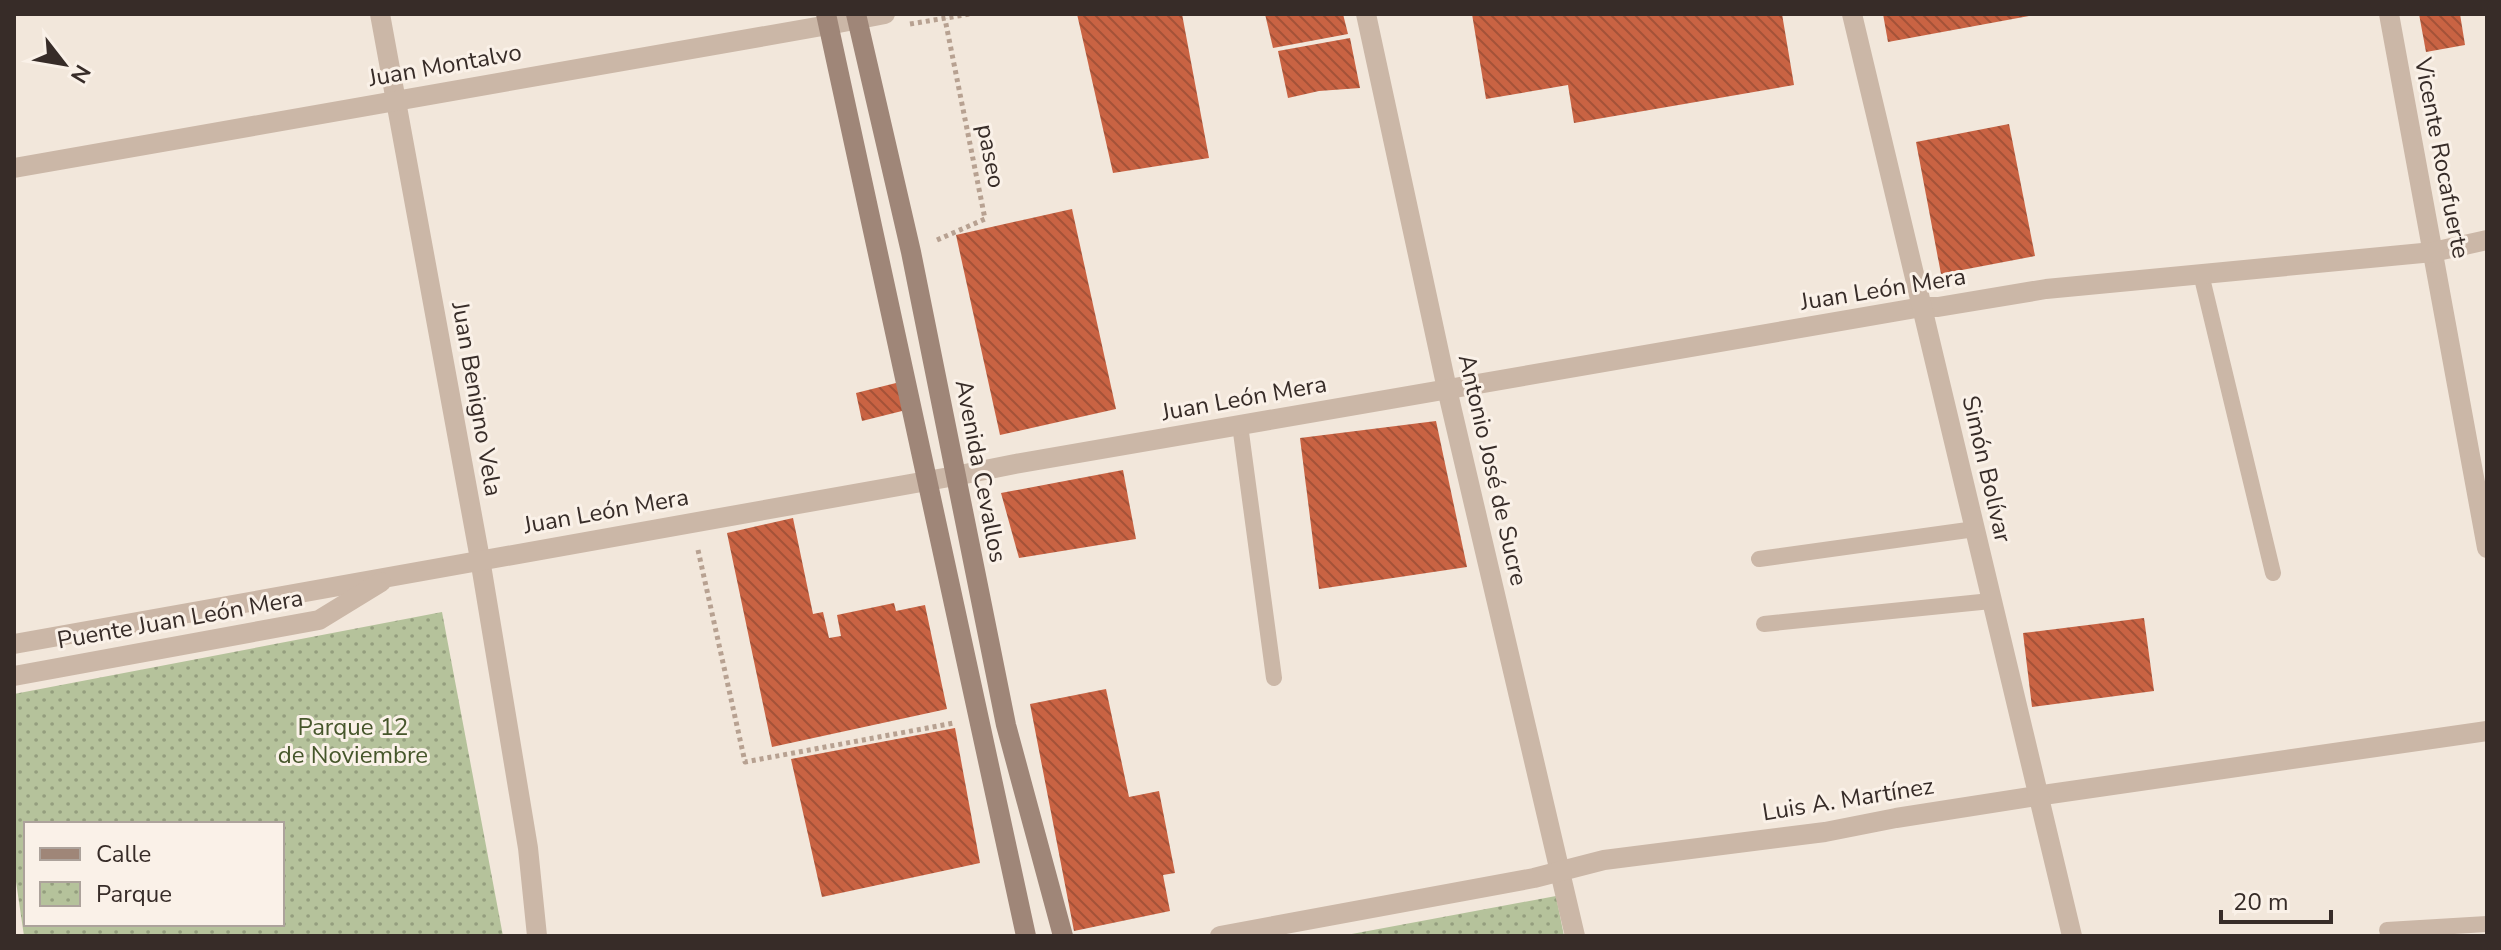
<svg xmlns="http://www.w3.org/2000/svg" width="2501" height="950" font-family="'Nunito Sans',sans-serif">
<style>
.park{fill:url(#park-dots);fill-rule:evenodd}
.building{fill:url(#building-back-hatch)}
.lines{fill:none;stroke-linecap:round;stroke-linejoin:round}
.path{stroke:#b7a191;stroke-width:5;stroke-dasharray:4 4;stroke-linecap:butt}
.service{stroke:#cbb7a7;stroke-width:16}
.minor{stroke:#cbb7a7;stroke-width:20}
.tertiary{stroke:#cbb7a7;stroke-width:20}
.secondary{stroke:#9f8678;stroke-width:20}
.labels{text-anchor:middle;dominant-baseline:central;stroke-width:6;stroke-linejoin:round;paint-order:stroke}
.street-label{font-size:24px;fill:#372c28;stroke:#faf1e8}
.park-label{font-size:24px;fill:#46562b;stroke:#faf1e8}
</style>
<defs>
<pattern id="park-dots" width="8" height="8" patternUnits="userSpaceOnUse" patternTransform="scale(2)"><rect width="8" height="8" fill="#b5c29b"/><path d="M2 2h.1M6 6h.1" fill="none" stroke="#949e7e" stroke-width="1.8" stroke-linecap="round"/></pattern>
<pattern id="building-back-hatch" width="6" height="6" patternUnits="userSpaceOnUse" patternTransform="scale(2)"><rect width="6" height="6" fill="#c96343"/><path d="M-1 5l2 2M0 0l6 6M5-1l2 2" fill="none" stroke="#a45238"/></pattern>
</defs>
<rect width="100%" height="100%" fill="#f2e7db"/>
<g class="park">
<path d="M 442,612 L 503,936 L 24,936 L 14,868 L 14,694 ZM 26,824 L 282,824 L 282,924 L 26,924 Z"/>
<polygon points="1556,896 1564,936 1341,936"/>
</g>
<g class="building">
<polygon points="1077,14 1182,14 1209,158 1113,173"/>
<polygon points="1265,14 1343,14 1348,34 1273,48"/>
<polygon points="1472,14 1782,14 1794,85 1574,123 1568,85 1486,99"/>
<polygon points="1883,14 2029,14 2029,16 1888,42"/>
<polygon points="2419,14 2460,14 2465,45 2426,52"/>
<polygon points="1350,38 1360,88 1319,91 1288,98 1278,51"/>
<polygon points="2009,124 2035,256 1941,274 1916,142"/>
<polygon points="1072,209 1116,409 1000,435 956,235"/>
<polygon points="900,382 906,410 862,421 856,393"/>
<polygon points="1436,421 1467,567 1319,589 1300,438"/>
<polygon points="1123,470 1136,539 1019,558 1001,493"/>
<polygon points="793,518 813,614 823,612 829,638 841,636 837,615 894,603 896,611 925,605 947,709 772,747 727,533"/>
<polygon points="2144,618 2154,691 2032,707 2023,633"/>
<polygon points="1106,689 1129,797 1159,791 1175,873 1163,875 1170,911 1074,931 1030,704"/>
<polygon points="955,728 980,863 822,897 791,759"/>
</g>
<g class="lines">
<g class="path">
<polyline points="910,24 970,14"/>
<polyline points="937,240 985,219 945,19"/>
<polyline points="698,550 745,762 954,723"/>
</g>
<g class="service">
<polyline points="2201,274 2273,573"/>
<polyline points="1240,425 1274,678"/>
<polyline points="1759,559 1975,529"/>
<polyline points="1764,624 1991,601"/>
<polyline points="2387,930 2487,924"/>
</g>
<g class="minor">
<polyline points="380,14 480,559 528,848 537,936"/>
<polyline points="1366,14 1447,389 1575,936"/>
<polyline points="2389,14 2487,548"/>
<polyline points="14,168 828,25"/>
<polyline points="955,476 1015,464 1922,307 1938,307 2046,289 2433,252 2487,240"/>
<polyline points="1220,936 1534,878 1604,860 1825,832 1896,818 2050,794 2487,731"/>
</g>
<g class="tertiary">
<polyline points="1852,14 2072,936"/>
<polyline points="828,25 885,14"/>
<polyline points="14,644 955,476"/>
<polyline points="14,676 319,620 381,582"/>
</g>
<g class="secondary">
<polyline points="826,14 1026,936"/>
<polyline points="856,14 911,252 1006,725 1063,936"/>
</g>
</g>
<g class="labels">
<g class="street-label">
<text transform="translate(445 65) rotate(-10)">Juan Montalvo</text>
<text transform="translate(991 156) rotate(79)">paseo</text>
<text transform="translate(2442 158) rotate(79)">Vicente Rocafuerte</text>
<text transform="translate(1883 289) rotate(-9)">Juan León Mera</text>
<text transform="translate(1244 398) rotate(-10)">Juan León Mera</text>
<text transform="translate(477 399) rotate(80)">Juan Benigno Vela</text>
<text transform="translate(1987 469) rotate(77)">Simón Bolívar</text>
<text transform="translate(1493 470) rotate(77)">Antonio José de Sucre</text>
<text transform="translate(981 471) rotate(79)">Avenida Cevallos</text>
<text transform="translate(606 511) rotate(-10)">Juan León Mera</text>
<text transform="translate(180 619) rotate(-10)">Puente Juan León Mera</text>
<text transform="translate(1848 799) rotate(-9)">Luis A. Martínez</text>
</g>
<g class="park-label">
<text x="353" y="727">Parque 12<tspan x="353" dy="28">de Noviembre</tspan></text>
</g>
</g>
<rect width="2501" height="950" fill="none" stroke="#372c28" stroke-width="32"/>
<rect x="24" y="822" width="260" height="104" fill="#faf1e8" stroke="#aca29b" stroke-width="2"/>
<rect x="40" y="848" width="40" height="12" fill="#9f8678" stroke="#aca29b" stroke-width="2"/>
<text x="96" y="862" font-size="24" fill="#372c28">Calle</text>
<rect x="40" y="882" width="40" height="24" fill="url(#park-dots)" stroke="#aca29b" stroke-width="2"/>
<text x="96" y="902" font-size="24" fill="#372c28">Parque</text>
<g transform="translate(64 64) rotate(121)" stroke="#faf1e8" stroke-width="6" paint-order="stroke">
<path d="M0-6L14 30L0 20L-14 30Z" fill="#372c28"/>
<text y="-12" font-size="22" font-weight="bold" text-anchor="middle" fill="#372c28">N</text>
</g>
<path d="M2221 910v12h110v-12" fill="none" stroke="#372c28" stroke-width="4"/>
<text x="2233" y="910" font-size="24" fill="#372c28" stroke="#faf1e8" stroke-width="6" paint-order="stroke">20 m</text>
</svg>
